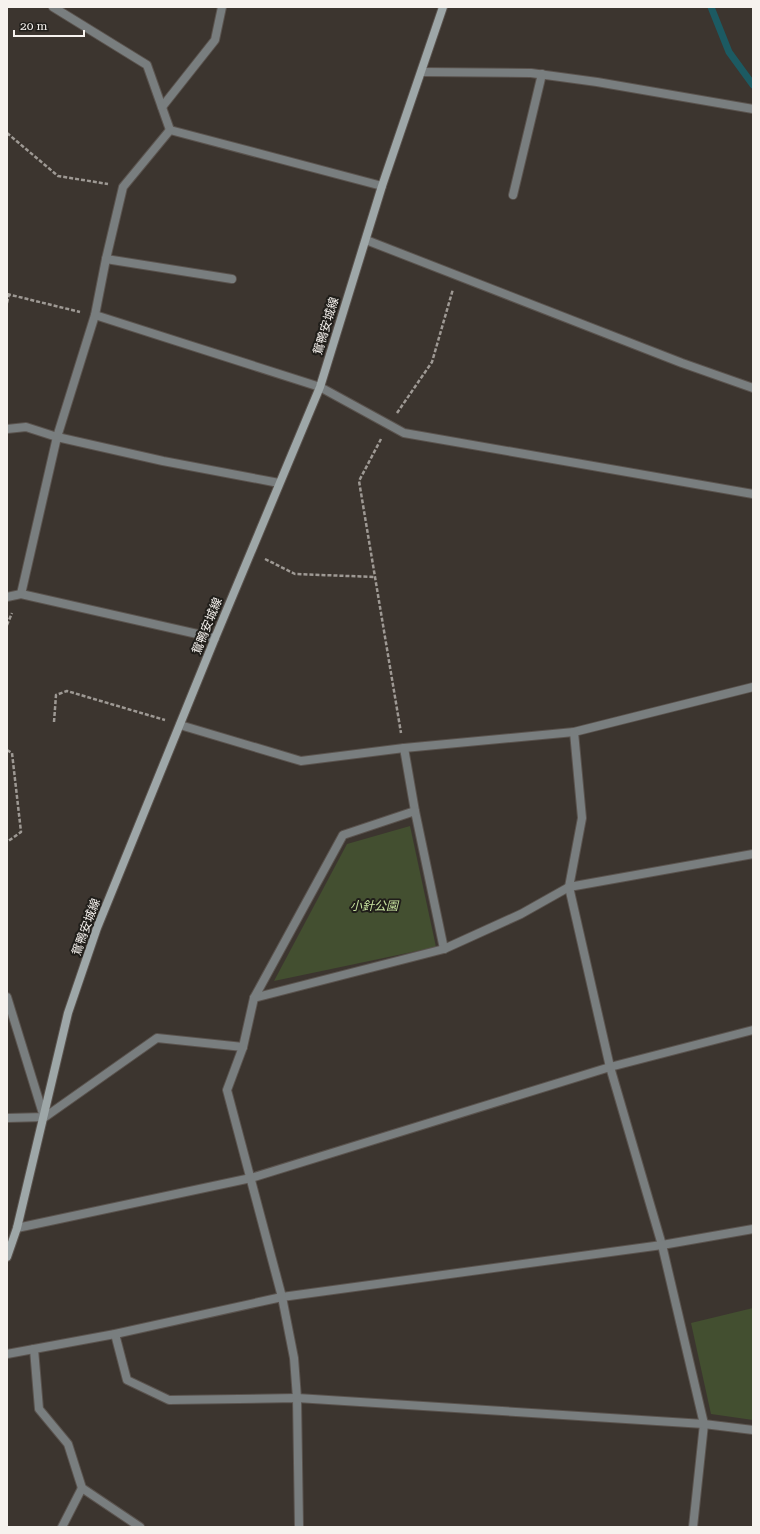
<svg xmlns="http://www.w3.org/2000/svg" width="760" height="1534" font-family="'Roboto Serif','Noto Sans JP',serif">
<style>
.green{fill:#434f30}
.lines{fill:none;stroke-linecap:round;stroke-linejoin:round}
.stream{stroke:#1c5a62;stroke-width:7}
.minor-casing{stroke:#5a534e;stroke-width:10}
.secondary-casing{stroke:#5a534e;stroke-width:10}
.path{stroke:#9e9994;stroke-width:2.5;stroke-dasharray:4 2;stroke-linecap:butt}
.minor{stroke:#797e7f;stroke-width:8}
.secondary{stroke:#9ea7a8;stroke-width:8}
.labels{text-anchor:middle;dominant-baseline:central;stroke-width:4;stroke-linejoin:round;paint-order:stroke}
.street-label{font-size:12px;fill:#f6f2ee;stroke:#201e1a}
.park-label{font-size:12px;font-style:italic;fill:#c8e39f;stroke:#201e1a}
</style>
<rect width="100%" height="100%" fill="#3c352f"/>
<g class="green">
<polygon points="410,826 436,947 274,981 347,844"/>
<polygon points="753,1308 753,1420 711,1414 691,1323"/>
</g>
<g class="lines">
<polyline class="stream" points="711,7 729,52 753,85"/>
<g class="minor-casing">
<g id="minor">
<polyline points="53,7 147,65 170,130"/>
<polyline points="422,72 531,73 597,82 753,109"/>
<polyline points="162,107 215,40 222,7"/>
<polyline points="170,130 382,186"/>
<polyline points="513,195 542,74"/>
<polyline points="366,240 682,363 753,388"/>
<polyline points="106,259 232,279"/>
<polyline points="95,315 320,387 404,433 753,494"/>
<polyline points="7,429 26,427 57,437 163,461 279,483"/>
<polyline points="21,594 57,437 95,315 106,259 123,187 170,130"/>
<polyline points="7,597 21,594 215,638"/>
<polyline points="180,725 301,761 404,748 574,732 753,687"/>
<polyline points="574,732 582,818 569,887 610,1067 662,1245 704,1424 693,1527"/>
<polyline points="404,748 415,811 444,949"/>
<polyline points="7,997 44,1117"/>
<polyline points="254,998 444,949 521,914 569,887 753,854"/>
<polyline points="7,1118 45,1117 157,1038 243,1047"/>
<polyline points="17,1228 251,1178 610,1067 753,1030"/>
<polyline points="115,1334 127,1380 169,1400 297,1398 704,1424 753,1430"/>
<polyline points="34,1349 39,1409 68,1444 82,1488 140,1527"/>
<polyline points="7,1354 115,1334 282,1297 662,1245 753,1229"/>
<polyline points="62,1527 82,1488"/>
<polyline points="299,1527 297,1398 294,1358 282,1297 227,1090 243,1047 254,998 343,835 415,811"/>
</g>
</g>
<g class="secondary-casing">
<polyline id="secondary" points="7,1257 17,1228 68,1013 97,928 215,638 320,387 382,186 443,7"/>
</g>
<g class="path">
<polyline points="7,133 58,176 108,184"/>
<polyline points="7,294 80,312"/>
<polyline points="7,303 9,294"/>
<polyline points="397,413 432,362 453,289"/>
<polyline points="381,439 359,481 401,733"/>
<polyline points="265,559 295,574 375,577"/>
<polyline points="7,625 12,613"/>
<polyline points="54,722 56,695 67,691 165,720"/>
<polyline points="7,750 12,753 21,832 7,842"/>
</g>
<use href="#minor" class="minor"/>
<use href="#secondary" class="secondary"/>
</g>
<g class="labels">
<g class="street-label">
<text transform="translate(326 326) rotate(-73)">鴛鴨安城線</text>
<text transform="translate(207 626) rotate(-68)">鴛鴨安城線</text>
<text transform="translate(86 927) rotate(-70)">鴛鴨安城線</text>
</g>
<g class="park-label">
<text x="374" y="906">小針公園</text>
</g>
</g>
<rect width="760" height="1534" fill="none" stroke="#f6f2ee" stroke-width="16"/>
<path d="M14 30v6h70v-6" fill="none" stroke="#f6f2ee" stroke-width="2"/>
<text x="20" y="30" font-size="12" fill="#f6f2ee" stroke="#201e1a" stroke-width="3" paint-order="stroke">20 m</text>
</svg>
